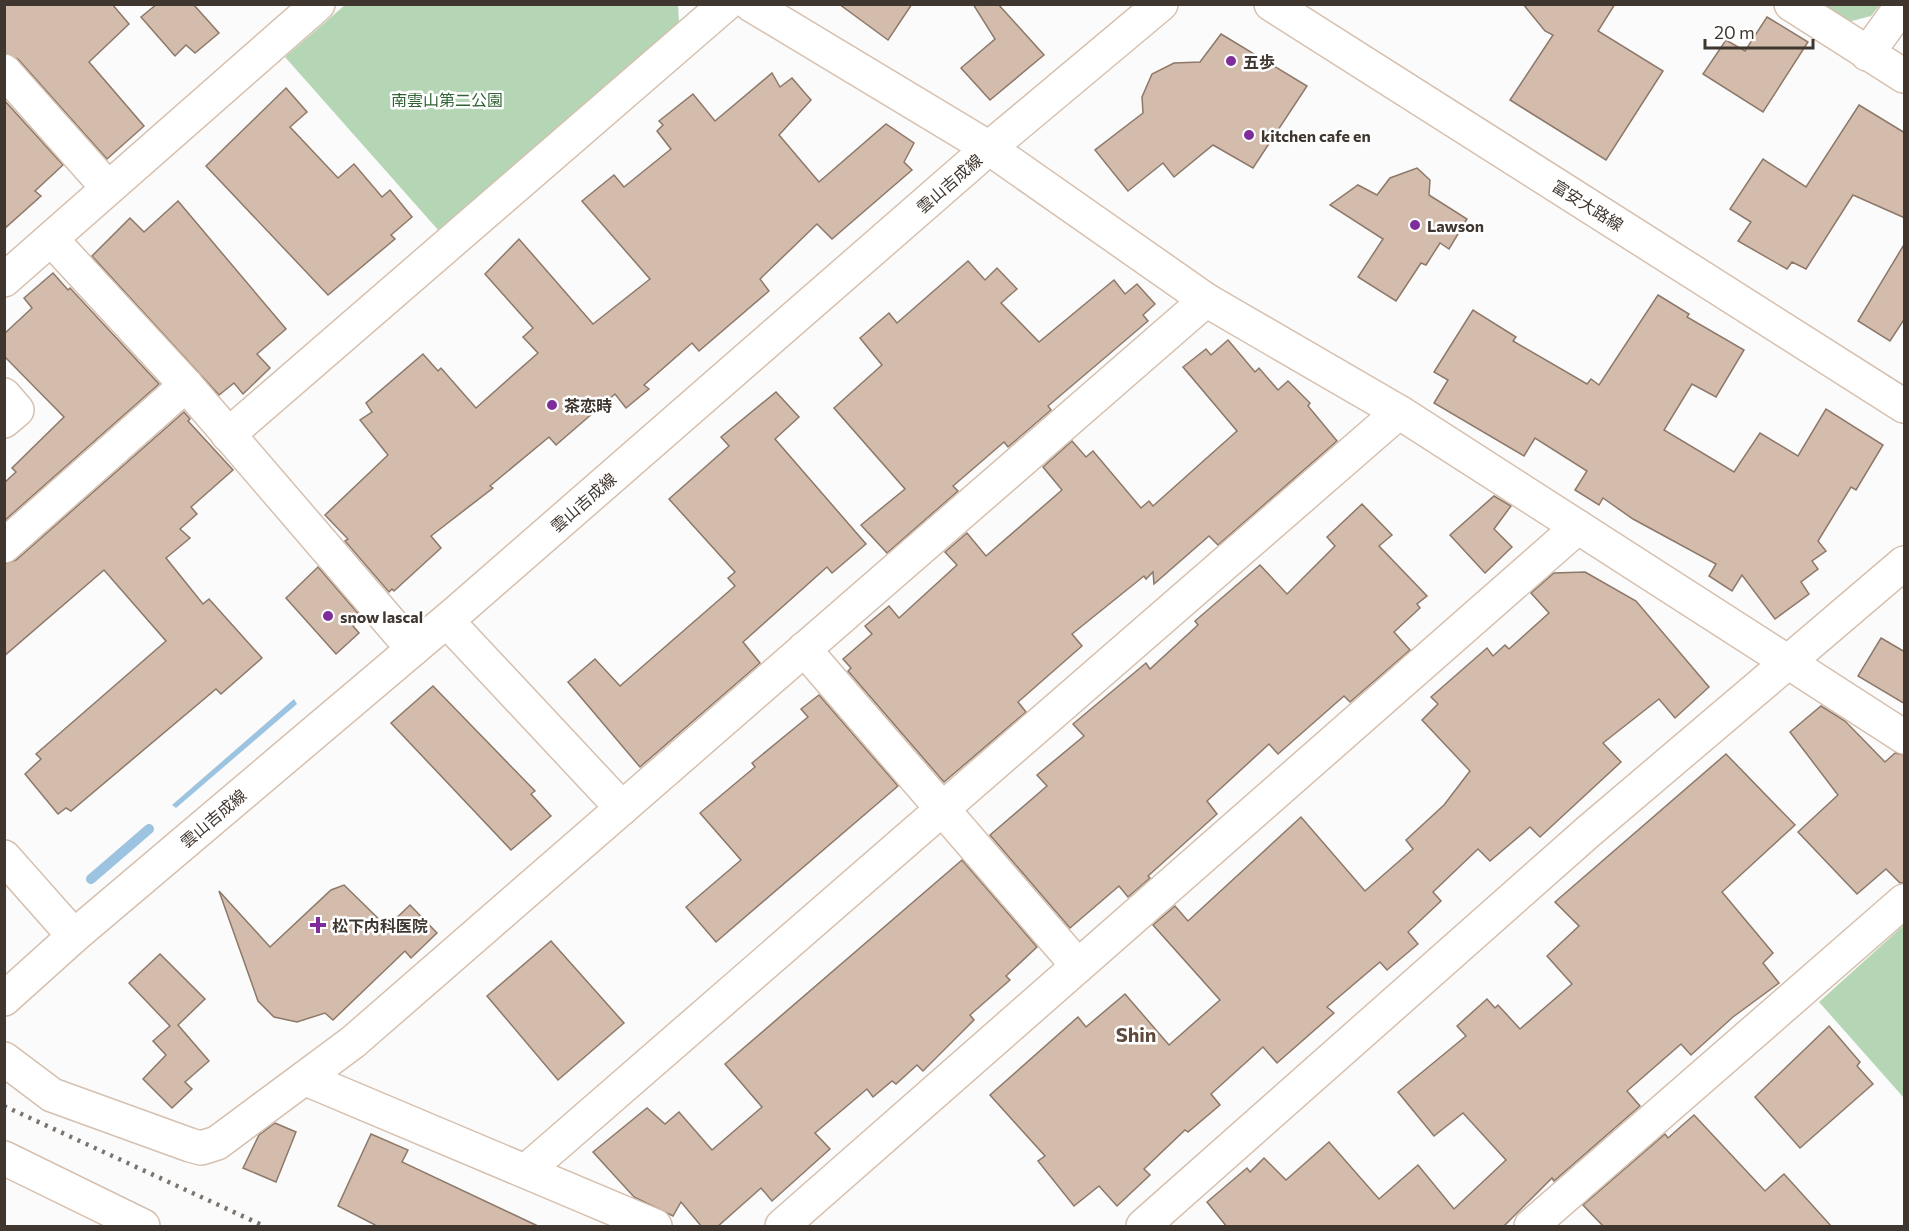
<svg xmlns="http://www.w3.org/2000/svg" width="1909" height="1231" font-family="Commissioner,'Noto Sans JP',sans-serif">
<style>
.green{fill:#b5d6b5}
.water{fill:#9cc4e1}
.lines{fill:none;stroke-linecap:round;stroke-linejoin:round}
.stream{stroke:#9cc4e1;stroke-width:10}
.building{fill:#d3bcac;stroke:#8d7869;stroke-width:1.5}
.street-casing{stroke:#d6c0af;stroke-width:36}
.secondary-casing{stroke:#d6c0af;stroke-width:36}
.street{stroke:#fff;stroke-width:33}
.secondary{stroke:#fff;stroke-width:33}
.rail{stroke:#7a746f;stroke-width:4.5;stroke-dasharray:3 6;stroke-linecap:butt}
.poi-dot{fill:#802d9c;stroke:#fff;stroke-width:2}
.labels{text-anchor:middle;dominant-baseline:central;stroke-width:5;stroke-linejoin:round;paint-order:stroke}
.poi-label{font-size:16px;font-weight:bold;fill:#3f362f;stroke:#fff;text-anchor:start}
.park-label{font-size:16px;fill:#336335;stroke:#fff}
.street-label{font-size:16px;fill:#3f362f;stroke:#fff}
.quarter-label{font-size:20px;font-weight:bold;fill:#5e4b3d;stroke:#fff}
</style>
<rect width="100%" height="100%" fill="#fbfbfb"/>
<g class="green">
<polygon points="345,5 678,5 679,23 439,231 285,57"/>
<polygon points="1820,5 1880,5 1871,16 1848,22"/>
<polygon points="1904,925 1904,1098 1819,1002"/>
</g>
<polygon class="water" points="294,699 297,704 176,808 172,805"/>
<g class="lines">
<polyline class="stream" points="91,879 149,829"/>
</g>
<g class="building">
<polygon points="4,4 112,4 129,24 89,62 144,126 107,159 18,59 4,53"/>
<polygon points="157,4 193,4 219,33 195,53 186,45 175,56 141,17"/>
<polygon points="839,4 912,4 888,40"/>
<polygon points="973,4 998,4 1044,55 990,100 961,68 995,39"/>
<polygon points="1523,4 1615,4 1598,31 1663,71 1606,160 1510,100 1553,35 1545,31"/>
<polygon points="1767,17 1808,42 1763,112 1703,74 1726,40 1745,51"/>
<polygon points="1221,34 1307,86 1253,168 1213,145 1174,177 1163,163 1128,191 1095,150 1143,113 1142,97 1152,74 1174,63 1200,62"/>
<polygon points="772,73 780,87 792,78 811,100 779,135 819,182 886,124 914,143 904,162 912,170 832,239 817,224 760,279 769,291 699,351 692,343 644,385 649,389 626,408 615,394 556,445 549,437 490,486 493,488 431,536 441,548 394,591 392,589 389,592 345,541 348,539 325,515 388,455 360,420 372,412 366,403 423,354 438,371 441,368 476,408 538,353 523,337 533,328 485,274 519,239 593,324 650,279 582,201 614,175 624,187 671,149 657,131 663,125 659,121 693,94 715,121"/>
<polygon points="286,88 307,112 290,127 338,178 354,164 382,197 390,190 412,217 391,235 395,239 328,295 206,166"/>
<polygon points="4,100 63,165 35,191 41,196 4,229"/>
<polygon points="1859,105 1905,133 1905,218 1853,195 1806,269 1792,262 1787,269 1738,241 1751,222 1730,209 1763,159 1806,187"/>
<polygon points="1417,168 1430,180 1429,195 1467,219 1449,249 1440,243 1426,265 1421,263 1396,301 1358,277 1383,239 1330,205 1358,185 1377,195 1390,178"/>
<polygon points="178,201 286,329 257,354 270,368 243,394 234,383 219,395 92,256 130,218 144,232"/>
<polygon points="1905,243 1905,318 1890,341 1858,321"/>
<polygon points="968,261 985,280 997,268 1017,289 1001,303 1039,342 1114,280 1125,294 1137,284 1155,304 1143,315 1148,321 1048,406 1051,410 1008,447 1004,442 953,486 958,491 887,553 861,525 905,489 834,408 882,365 860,338 889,313 897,323"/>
<polygon points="53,273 68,290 70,288 159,384 4,521 4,483 16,472 12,468 64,417 4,356 4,334 32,308 24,298"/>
<polygon points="1658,295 1689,314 1687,317 1744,350 1716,397 1692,384 1664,430 1734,472 1760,433 1798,456 1826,409 1883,445 1856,490 1851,487 1818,541 1826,551 1812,561 1818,569 1801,582 1809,594 1775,619 1742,575 1732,591 1709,576 1716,564 1633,519 1603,498 1599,505 1575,490 1587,471 1535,438 1524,456 1434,403 1448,380 1434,372 1473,310 1516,337 1513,341 1587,384 1591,379 1599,385"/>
<polygon points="1228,340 1255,372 1259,368 1278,390 1288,381 1310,403 1308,406 1337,441 1218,545 1209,536 1154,584 1153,572 1146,579 1144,576 1072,634 1082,646 1018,702 1026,712 944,782 848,671 851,668 843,659 872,634 865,626 889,606 899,618 957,565 945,552 967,533 986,556 1062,490 1043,467 1072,441 1086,457 1093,451 1141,508 1149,501 1153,506 1237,431 1183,367 1206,349 1211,355"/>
<polygon points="776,392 799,417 775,439 866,544 832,573 827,567 743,642 760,663 640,767 568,682 595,659 620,686 735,586 728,578 735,572 669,499 729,446 721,437"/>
<polygon points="184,412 190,419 188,421 233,470 191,507 197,514 180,529 190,538 166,558 203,604 209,599 262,658 221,694 216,689 71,811 66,808 58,814 25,774 41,759 36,754 166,641 104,570 4,656 4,564 16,560"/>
<polygon points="1494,496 1511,506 1494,529 1512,547 1485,573 1450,535"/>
<polygon points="1362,504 1392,535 1379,546 1427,596 1417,604 1420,608 1394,632 1410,650 1350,702 1344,696 1278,754 1269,744 1207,801 1217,814 1148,876 1150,878 1128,897 1119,886 1070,928 990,835 1047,786 1037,775 1084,736 1073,724 1146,663 1150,669 1198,625 1195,621 1260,565 1287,594 1335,546 1327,537"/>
<polygon points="318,567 362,618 353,626 359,633 336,654 286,598"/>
<polygon points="1585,572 1636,601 1709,687 1675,718 1659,699 1603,743 1621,762 1540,837 1530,827 1490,861 1478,849 1433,892 1441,901 1408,932 1418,944 1387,970 1380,962 1327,1007 1334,1013 1277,1063 1263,1047 1211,1094 1220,1105 1188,1132 1185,1130 1144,1169 1150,1175 1117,1206 1099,1186 1074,1206 1038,1161 1045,1156 990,1095 1078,1017 1086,1027 1125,994 1169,1045 1220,1000 1153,925 1175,906 1188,921 1301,817 1365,891 1413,849 1406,840 1444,805 1470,771 1422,720 1438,704 1431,697 1487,648 1493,656 1505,645 1509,649 1549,613 1531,593 1554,573"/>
<polygon points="1881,638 1905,652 1905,704 1858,676"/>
<polygon points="433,686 535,791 531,794 551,816 511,850 391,723"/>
<polygon points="819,695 898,786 716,942 686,907 741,860 700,813 755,767 752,763 808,717 801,709"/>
<polygon points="1821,706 1845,721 1885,762 1895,753 1905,755 1905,883 1900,883 1886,869 1857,894 1798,832 1838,795 1790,732"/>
<polygon points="1726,754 1795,825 1722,892 1773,953 1763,963 1779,983 1733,1017 1691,1055 1681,1044 1627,1091 1640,1106 1554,1181 1552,1178 1503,1227 1227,1227 1207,1202 1247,1168 1250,1172 1264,1158 1286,1180 1329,1142 1379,1199 1418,1165 1454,1209 1506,1160 1463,1113 1434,1136 1398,1092 1466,1036 1457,1026 1487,999 1495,1008 1498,1005 1520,1029 1572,984 1547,956 1579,926 1555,902"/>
<polygon points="962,860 1037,947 1006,976 1010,980 970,1015 974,1020 923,1071 917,1065 896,1084 892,1081 873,1097 867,1089 815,1133 830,1149 772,1201 761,1188 717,1227 702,1227 681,1202 673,1216 634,1197 593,1152 647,1108 665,1124 679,1112 712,1150 762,1107 725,1064"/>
<polygon points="344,885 387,927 410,905 437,933 411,958 405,951 333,1020 325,1013 297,1022 274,1017 258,1001 219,891 270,947 331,890"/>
<polygon points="551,941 624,1023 558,1080 487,996"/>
<polygon points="160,954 205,999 178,1025 209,1061 185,1082 192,1089 172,1108 143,1079 166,1055 153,1041 170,1026 129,983"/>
<polygon points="1829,1026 1860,1062 1857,1066 1873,1084 1800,1148 1755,1097"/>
<polygon points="1694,1115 1765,1191 1784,1174 1832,1227 1604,1227 1583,1205 1665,1134 1668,1138"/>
<polygon points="275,1123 296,1132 276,1182 243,1168 259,1135"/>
<polygon points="371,1134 408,1150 402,1162 540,1227 379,1227 338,1206"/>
</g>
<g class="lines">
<g class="street-casing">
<g id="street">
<polyline points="1791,4 1904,76"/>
<polyline points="1867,54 1903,4"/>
<polyline points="4,71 108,188"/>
<polyline points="51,239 186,385 413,649"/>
<polyline points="4,280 318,4"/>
<polyline points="4,395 17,410 4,421"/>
<polyline points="228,435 726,4"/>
<polyline points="4,546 186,385"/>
<polyline points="447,621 622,808"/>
<polyline points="804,649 1078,966"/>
<polyline points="4,857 74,936"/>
<polyline points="4,1059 52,1095 190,1145 201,1148 217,1143 353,1042 1206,300"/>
<polyline points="306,1079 655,1226"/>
<polyline points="4,1158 143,1226"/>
<polyline points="527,1170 1399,412"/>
<polyline points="782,1226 1578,527"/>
<polyline points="1143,1226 1589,831 1788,662 1904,737"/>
<polyline points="1531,1226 1904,901"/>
</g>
</g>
<g class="secondary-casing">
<g id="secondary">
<polyline points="750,4 989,148 1206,300 1399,412 1788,662 1904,563"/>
<polyline points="1271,4 1904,406"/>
<polyline points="4,999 74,936 458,611 989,148 1161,4"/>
</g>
</g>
<use href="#street" class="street"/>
<use href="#secondary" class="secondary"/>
<polyline class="rail" points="4,1106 264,1226"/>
</g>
<g class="poi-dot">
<circle cx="1231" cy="61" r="6"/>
<circle cx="1249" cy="135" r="6"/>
<circle cx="1415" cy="225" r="6"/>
<circle cx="552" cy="405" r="6"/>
<circle cx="328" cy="616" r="6"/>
<path d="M315 916h6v6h6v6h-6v6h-6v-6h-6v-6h6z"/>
</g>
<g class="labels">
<g class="poi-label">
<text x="1243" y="61">五歩</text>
<text x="1261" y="135">kitchen cafe en</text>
<text x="1427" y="225">Lawson</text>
<text x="564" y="405">茶恋時</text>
<text x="340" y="616">snow lascal</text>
<text x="332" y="925">松下内科医院</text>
</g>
<g class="park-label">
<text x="447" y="99">南雲山第二公園</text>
</g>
<g class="street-label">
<text transform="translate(949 183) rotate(-41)">雲山吉成線</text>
<text transform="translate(1588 205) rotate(32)">富安大路線</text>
<text transform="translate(583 502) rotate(-41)">雲山吉成線</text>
<text transform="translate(213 818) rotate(-40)">雲山吉成線</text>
</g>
<g class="quarter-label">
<text x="1136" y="1034">Shin</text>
</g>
</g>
<rect width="1909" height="1231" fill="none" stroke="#3f362f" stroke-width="12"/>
<path d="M1705 39v9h108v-9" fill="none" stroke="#3f362f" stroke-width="3"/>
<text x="1714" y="39" font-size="18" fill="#3f362f" stroke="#ffffff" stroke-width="4.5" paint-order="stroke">20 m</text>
</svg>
